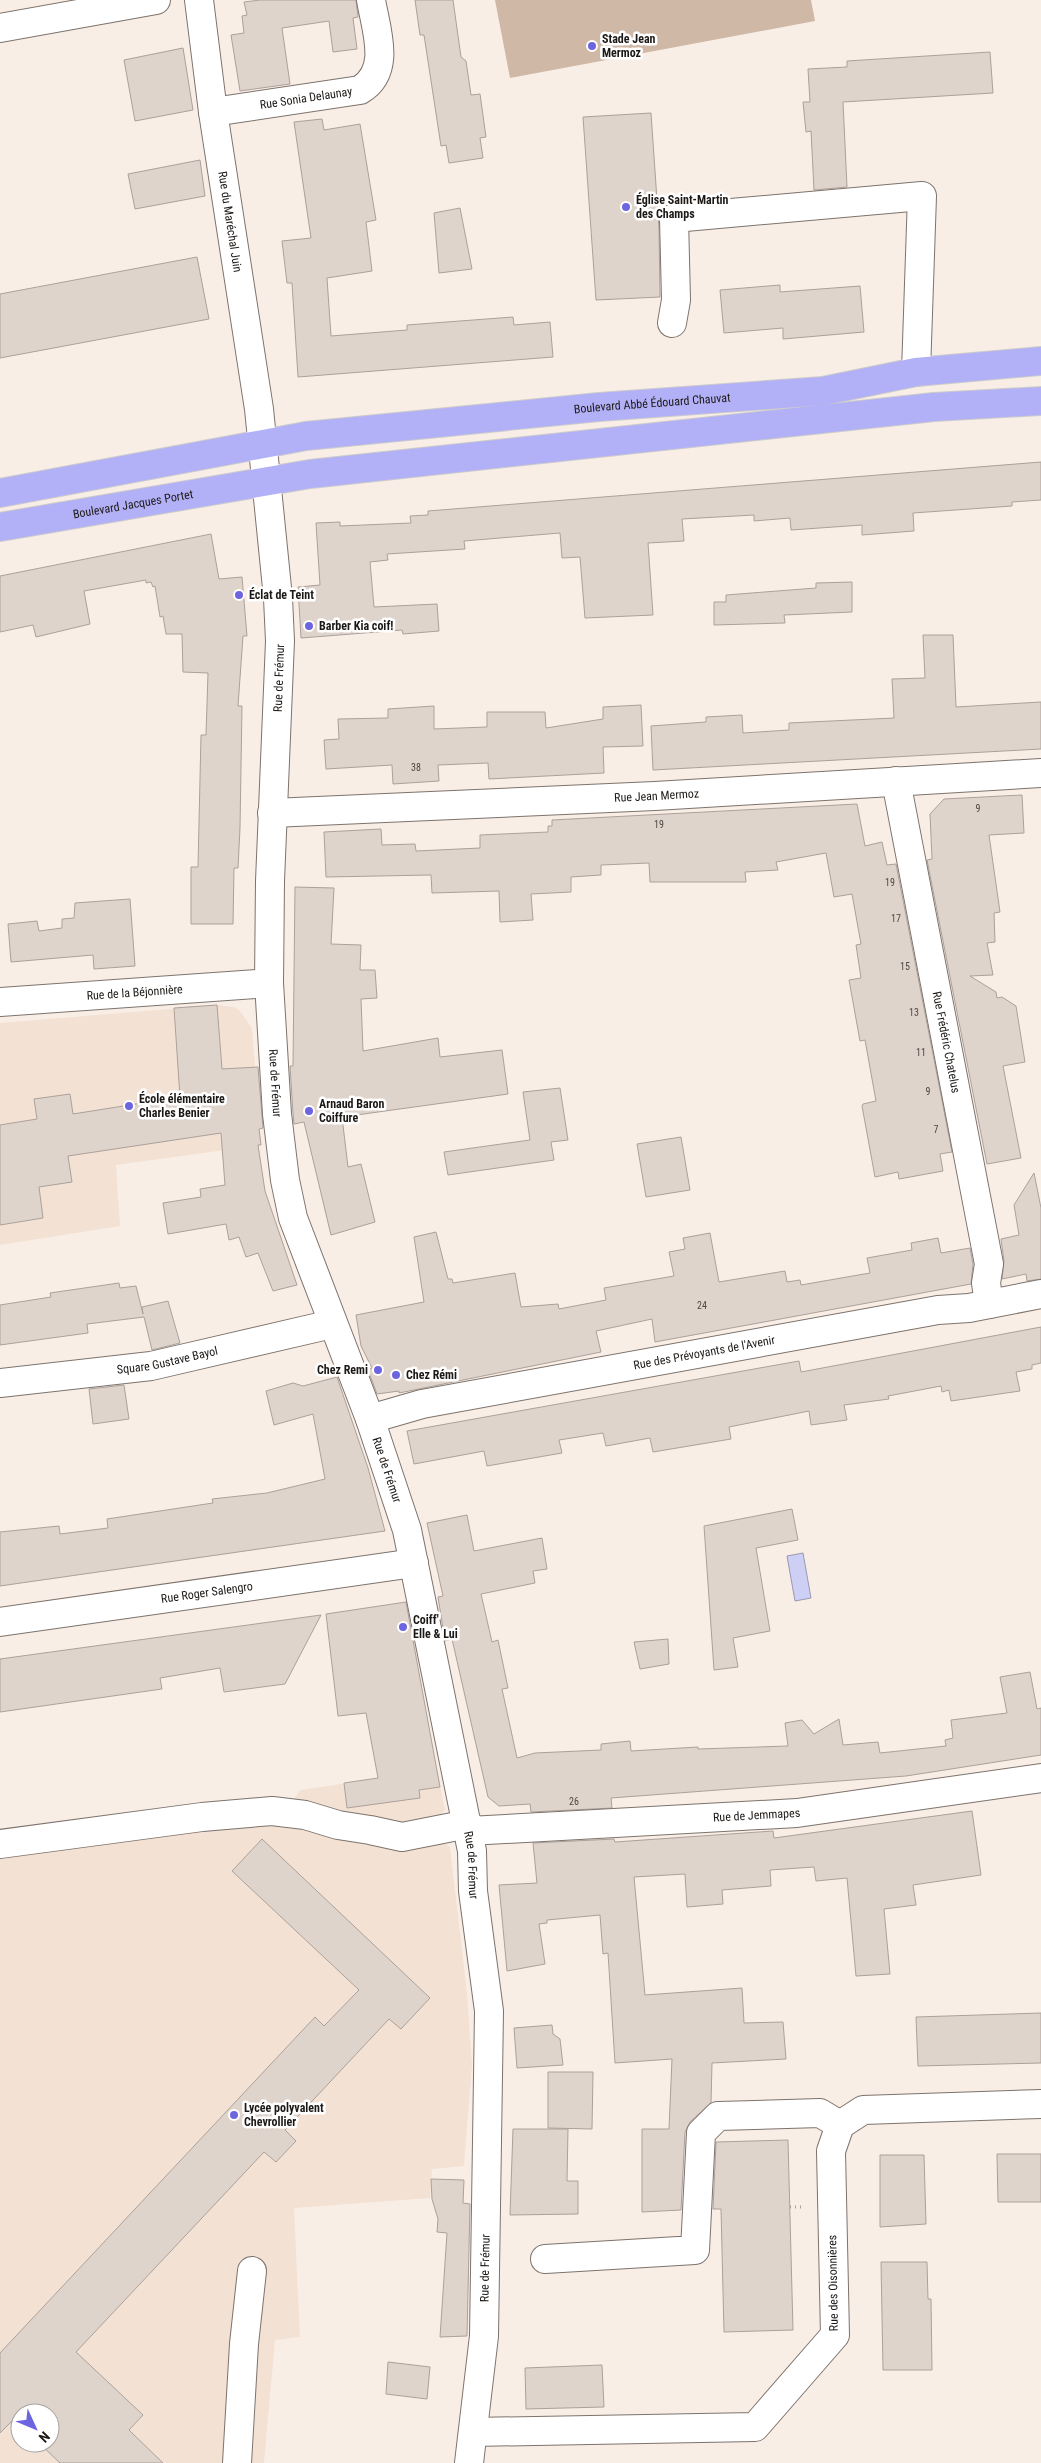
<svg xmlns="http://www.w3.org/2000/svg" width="1041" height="2463" font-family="'Roboto Condensed',sans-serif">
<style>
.built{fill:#f3e1d4;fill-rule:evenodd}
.green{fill:#d0b8a6}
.water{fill:#cdd0f4;stroke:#9899b1}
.building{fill:#dfd4cc;stroke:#aca19a}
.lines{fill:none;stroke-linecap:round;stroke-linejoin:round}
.minor-casing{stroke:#7d736c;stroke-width:30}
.major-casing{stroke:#cdcccc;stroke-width:30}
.path{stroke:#aaa29c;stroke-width:3;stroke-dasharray:1 4;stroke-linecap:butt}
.minor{stroke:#fff;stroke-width:28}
.major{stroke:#b2b0f6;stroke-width:28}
.poi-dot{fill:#6d65df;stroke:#fff;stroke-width:2}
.labels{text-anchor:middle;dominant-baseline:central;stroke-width:5;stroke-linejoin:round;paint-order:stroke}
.number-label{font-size:10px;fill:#4d4743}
.poi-label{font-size:12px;font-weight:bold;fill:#1c1815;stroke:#fff;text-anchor:start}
.street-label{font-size:12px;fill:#1c1815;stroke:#fff}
</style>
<rect width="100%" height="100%" fill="#f9eee6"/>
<g class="built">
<polygon points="217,1005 234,1007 240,1011 252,1028 261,1145 116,1165 120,1226 0,1245 0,1023"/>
<path d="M 437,1770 L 445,1810 L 439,1818 L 441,1841 L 450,1847 L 467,1993 L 472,2065 L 464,2166 L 432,2169 L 430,2198 L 294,2208 L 300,2337 L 275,2340 L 264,2463 L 0,2463 L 0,1838 L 292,1802 L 300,1790 ZM 20,2413 L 50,2413 L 50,2443 L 20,2443 Z"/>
</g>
<polygon class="green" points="495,0 811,0 815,21 510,78"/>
<polygon class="water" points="803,1553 811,1598 795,1601 787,1556"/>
<g class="building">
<polygon points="260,0 356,0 358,17 353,18 357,49 333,52 329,21 282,28 290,84 240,91 231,35 244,33 242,16 247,15 244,2"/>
<polygon points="415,0 453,0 461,57 466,61 471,95 480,94 486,137 480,138 483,158 449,163 446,145 441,146 424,35 420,35"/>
<polygon points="183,48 193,110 135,121 124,60"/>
<polygon points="990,52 993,93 843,102 847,187 814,190 811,131 806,132 803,102 810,102 808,69 847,67 847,61"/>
<polygon points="651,113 659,229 660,297 596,300 583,117"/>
<polygon points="322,119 324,130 360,124 376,220 366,222 372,271 327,278 331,336 407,330 407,325 513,317 514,325 550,322 553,357 298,377 292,283 287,283 282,241 311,238 294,122"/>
<polygon points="200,160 205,196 135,209 128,174"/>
<polygon points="460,208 472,269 439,273 434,213"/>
<polygon points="197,257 209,319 0,358 0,294"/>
<polygon points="780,285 780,292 860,286 864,332 783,339 783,328 724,333 720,290"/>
<polygon points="1041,462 1041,500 1012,502 1012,506 913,513 914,531 862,535 862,525 791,530 790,518 754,521 754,515 682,519 684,541 648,543 653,615 585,618 580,557 562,558 560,533 464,541 465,549 387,554 388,560 370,562 374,607 437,604 439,631 403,634 402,630 301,638 298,587 320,585 316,523 340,522 340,526 411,523 410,516 428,515 428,511"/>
<polygon points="211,534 219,579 242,577 247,636 243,636 238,706 242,706 240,828 238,868 234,868 233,924 191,924 191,867 198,867 201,735 206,735 208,673 183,672 182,634 166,634 163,616 160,617 155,586 153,587 151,582 146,583 146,580 84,591 90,624 36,637 33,625 0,632 0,576"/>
<polygon points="852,582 852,612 784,615 785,623 714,625 714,602 726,602 726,595 816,588 816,583"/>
<polygon points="923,635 953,635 956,707 1041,702 1041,749 653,770 651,726 706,722 706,717 742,715 743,733 789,730 789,723 894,718 892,679 925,678"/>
<polygon points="641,705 643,746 603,747 604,773 489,779 488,763 438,765 439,781 393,784 392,765 326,769 324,740 339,739 338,719 388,718 388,709 434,706 434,729 487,727 487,712 545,712 546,728 603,719 603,707"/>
<polygon points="1022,795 1024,833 989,835 1000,912 994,913 995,942 987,943 993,975 970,976 996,992 997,998 1002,997 1016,1006 1025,1062 1003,1066 1021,1158 987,1164 927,860 932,859 930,814 944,799"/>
<polygon points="857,804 865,846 882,842 887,865 896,864 952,1152 940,1154 943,1171 899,1179 898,1172 875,1177 862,1106 863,1104 876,1101 865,1040 860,1041 849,980 861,978 856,945 861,944 852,894 834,897 826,853 776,862 778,870 745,872 746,882 650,882 649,863 601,865 601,875 571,877 571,892 531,894 533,920 500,922 499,891 432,893 431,875 326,877 324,832 381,829 382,845 415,844 416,851 480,848 480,835 548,832 548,826 552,826 552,820"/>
<polygon points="295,887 334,888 331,944 361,945 360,970 375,970 377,998 361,999 363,1051 438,1038 440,1057 502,1050 508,1094 342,1117 348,1167 361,1164 375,1222 331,1235 304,1122 294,1124 293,1113 290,1066 293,1066"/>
<polygon points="130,899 135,966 94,969 93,955 11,962 8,924 37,921 39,931 62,928 62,919 74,918 75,903"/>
<polygon points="217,1005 222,1069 258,1067 263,1128 259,1129 261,1145 258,1145 265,1191 297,1285 273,1291 258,1253 246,1257 239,1237 229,1240 226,1224 168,1234 163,1203 201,1197 200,1189 225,1185 221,1133 68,1156 72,1182 39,1187 43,1218 0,1225 0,1125 37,1119 34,1099 70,1094 73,1114 180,1097 174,1008"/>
<polygon points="560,1088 568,1140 551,1142 554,1160 448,1175 444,1152 530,1140 523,1092"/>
<polygon points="681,1137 690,1190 646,1197 637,1144"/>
<polygon points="1034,1173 1041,1208 1041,1279 1027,1281 1026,1274 1002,1279 1004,1261 1001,1239 1019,1235 1014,1205"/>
<polygon points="436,1232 448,1279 452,1279 453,1283 515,1273 521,1307 558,1304 559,1309 606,1300 604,1288 674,1276 669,1252 685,1249 683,1238 710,1233 719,1282 785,1271 787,1282 800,1280 801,1285 870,1273 867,1258 912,1250 911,1243 938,1238 941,1253 970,1248 973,1264 971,1284 655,1342 652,1319 596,1331 601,1352 399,1393 399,1391 377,1394 368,1370 372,1368 361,1346 356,1315 424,1302 414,1237"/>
<polygon points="119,1283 120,1288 136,1286 143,1314 142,1307 168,1301 180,1343 152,1350 144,1317 87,1324 88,1333 0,1345 0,1305 51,1297 50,1293"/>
<polygon points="1041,1327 1041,1363 1032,1365 1032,1369 1016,1372 1020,1391 951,1401 949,1390 942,1392 941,1386 888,1396 889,1399 844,1405 847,1420 811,1425 809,1411 729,1427 731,1439 653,1452 650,1438 606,1446 603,1433 559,1440 562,1453 487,1466 484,1451 414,1464 407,1431 799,1361 801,1372"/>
<polygon points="337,1377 368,1468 385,1531 0,1586 0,1532 59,1526 60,1534 108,1528 107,1519 213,1503 212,1499 267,1493 325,1479 313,1414 274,1425 266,1391 293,1383 303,1386"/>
<polygon points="124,1385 129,1419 93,1424 89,1389"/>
<polygon points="792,1509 798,1540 756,1548 770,1631 733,1638 738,1667 714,1670 704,1526"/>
<polygon points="467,1515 474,1551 542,1538 547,1569 533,1571 535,1583 481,1594 492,1642 498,1640 508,1688 502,1689 517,1758 535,1753 601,1750 601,1744 630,1741 631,1751 698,1747 698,1749 788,1746 785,1723 802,1720 814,1734 839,1719 843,1745 878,1742 880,1753 946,1746 945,1740 953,1738 951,1720 1007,1713 1000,1677 1030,1672 1037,1709 1041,1708 1041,1755 906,1776 611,1798 612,1808 531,1812 530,1804 499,1806 488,1797 452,1639 445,1641 438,1597 443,1596 427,1523"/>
<polygon points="406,1602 440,1787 419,1790 420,1798 347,1808 344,1783 378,1778 366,1713 338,1716 326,1614"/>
<polygon points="321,1615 285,1684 224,1692 220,1668 160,1678 162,1689 0,1712 0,1659"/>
<polygon points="668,1639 669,1664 640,1669 634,1642"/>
<polygon points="972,1811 981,1875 913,1885 916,1905 884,1909 890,1974 856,1976 847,1878 816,1881 814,1867 770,1870 771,1886 722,1890 723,1904 687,1907 685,1874 634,1877 645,1995 742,1988 744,2023 783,2022 786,2059 712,2063 711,2103 690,2122 685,2132 681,2210 642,2212 642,2129 669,2129 672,2059 615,2063 608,1953 603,1954 600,1915 547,1920 547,1923 539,1924 545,1964 507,1971 499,1885 537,1883 533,1843 614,1839 615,1842 773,1831 774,1838"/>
<polygon points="262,1839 430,1998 401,2029 389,2019 285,2130 296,2141 276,2162 264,2152 76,2352 143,2415 129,2430 163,2463 60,2463 39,2443 50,2443 50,2413 20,2413 20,2425 14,2419 0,2433 0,2353 315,2017 324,2026 359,1990 232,1871"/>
<polygon points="1041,2013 1041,2063 918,2066 916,2017"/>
<polygon points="552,2025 553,2034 560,2039 563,2065 517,2068 514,2028"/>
<polygon points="548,2072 593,2072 592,2129 548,2128"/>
<polygon points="513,2129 568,2129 567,2181 578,2181 578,2214 510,2215"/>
<polygon points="788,2140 793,2330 724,2332 721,2209 713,2209 716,2142"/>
<polygon points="997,2154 1041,2154 1041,2202 998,2202"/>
<polygon points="880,2155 924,2155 926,2224 880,2227"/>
<polygon points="431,2179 464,2180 463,2203 470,2204 467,2336 440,2337 447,2233 437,2232 438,2219 432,2199"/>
<polygon points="881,2262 927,2262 928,2299 931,2299 932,2370 883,2370"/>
<polygon points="388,2362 430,2367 427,2399 386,2394"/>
<polygon points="602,2365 604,2407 526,2409 525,2368"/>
</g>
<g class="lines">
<g class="minor-casing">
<g id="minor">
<path id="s1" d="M 199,0 L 213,112 L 259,409 L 278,598 L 280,641 L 270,881 L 269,983 L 277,1114 L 285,1180 L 293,1218 L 370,1419 L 407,1530 L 472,1851 L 473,1891 L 489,2011 L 484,2336 L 469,2463"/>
<polyline points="0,28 156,0"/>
<path id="s2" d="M 213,112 L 360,90 C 392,71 376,30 371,0"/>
<polyline points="672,323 676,300 674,218 922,196 916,372"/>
<path id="s3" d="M 896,781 L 989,1264 L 986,1283 L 989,1304"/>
<path id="s4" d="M 272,813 L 655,796 L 1041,773"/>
<path id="s5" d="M 0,1002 L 269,983"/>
<path id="s6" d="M 0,1383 L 151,1366 L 332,1324"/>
<path id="s7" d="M 370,1419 L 422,1404 L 938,1310 L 969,1308 L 1041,1294"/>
<path id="s8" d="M 0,1622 L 414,1563"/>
<path id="s9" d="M 469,1831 L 797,1813 L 1041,1778"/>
<polyline points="0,1844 202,1817 272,1811 305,1815 338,1825 370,1830 402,1837 468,1824"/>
<polyline points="545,2259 695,2250 701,2133 718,2116 820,2113 840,2125"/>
<polyline points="474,2432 755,2427 835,2335 831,2151 840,2125 863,2110 1041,2104"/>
<polyline points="237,2463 244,2344 252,2271"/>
</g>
</g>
<g class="major-casing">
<g id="major">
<path id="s10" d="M 0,493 L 306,436 L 599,407 L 823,391 L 916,372 L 1041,361"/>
<path id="s11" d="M 0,527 L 310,474 L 934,407 L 1041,401"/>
</g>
</g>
<polyline class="path" points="790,2207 804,2207"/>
<use href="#minor" class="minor"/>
<use href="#major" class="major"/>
</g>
<g class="poi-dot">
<circle cx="592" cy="46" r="5"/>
<circle cx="626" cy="207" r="5"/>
<circle cx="239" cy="595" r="5"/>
<circle cx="309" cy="626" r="5"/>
<circle cx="129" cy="1106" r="5"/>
<circle cx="309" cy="1111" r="5"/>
<circle cx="378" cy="1370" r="5"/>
<circle cx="396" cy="1375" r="5"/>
<circle cx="403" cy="1627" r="5"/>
<circle cx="234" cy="2115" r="5"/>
</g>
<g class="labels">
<g class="number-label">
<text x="416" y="767">38</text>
<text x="978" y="808">9</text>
<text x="659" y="824">19</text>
<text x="890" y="882">19</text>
<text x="896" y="918">17</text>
<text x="905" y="966">15</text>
<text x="914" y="1012">13</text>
<text x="921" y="1052">11</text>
<text x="928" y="1091">9</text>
<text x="936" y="1129">7</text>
<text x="702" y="1305">24</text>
<text x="574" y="1801">26</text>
</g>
<g class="poi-label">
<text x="602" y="39">Stade Jean<tspan x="602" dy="14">Mermoz</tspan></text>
<text x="636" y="200">Église Saint-Martin<tspan x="636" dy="14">des Champs</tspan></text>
<text x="249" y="595">Éclat de Teint</text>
<text x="319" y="626">Barber Kia coif!</text>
<text x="139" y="1099">École élémentaire<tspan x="139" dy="14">Charles Benier</tspan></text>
<text x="319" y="1104">Arnaud Baron<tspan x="319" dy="14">Coiffure</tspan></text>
<text x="368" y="1370" text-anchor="end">Chez Remi</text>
<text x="406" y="1375">Chez Rémi</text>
<text x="413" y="1620">Coiff'<tspan x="413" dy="14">Elle &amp; Lui</tspan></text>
<text x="244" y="2108">Lycée polyvalent<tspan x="244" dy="14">Chevrollier</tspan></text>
</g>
<g class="street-label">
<text stroke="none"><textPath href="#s2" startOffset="94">Rue Sonia Delaunay</textPath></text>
<text stroke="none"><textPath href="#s1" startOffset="224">Rue du Maréchal Juin</textPath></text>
<text stroke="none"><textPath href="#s10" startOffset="659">Boulevard Abbé Édouard Chauvat</textPath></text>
<text stroke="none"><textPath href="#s11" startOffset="135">Boulevard Jacques Portet</textPath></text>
<text transform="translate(279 678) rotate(-88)">Rue de Frémur</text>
<text stroke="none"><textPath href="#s4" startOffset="385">Rue Jean Mermoz</textPath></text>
<text stroke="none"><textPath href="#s5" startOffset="135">Rue de la Béjonnière</textPath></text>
<text stroke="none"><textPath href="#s3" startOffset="266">Rue Frédéric Chatelus</textPath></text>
<text stroke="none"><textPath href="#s1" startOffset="1089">Rue de Frémur</textPath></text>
<text stroke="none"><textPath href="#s7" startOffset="341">Rue des Prévoyants de l'Avenir</textPath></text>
<text stroke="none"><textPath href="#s6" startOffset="169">Square Gustave Bayol</textPath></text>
<text stroke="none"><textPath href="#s1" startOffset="1494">Rue de Frémur</textPath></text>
<text stroke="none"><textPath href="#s8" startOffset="209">Rue Roger Salengro</textPath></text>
<text stroke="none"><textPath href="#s9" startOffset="288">Rue de Jemmapes</textPath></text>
<text stroke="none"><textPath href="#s1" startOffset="1899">Rue de Frémur</textPath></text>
<text transform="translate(485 2268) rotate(-89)">Rue de Frémur</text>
<text transform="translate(833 2283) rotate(-91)">Rue des Oisonnières</text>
</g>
</g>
<g transform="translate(35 2428) rotate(134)"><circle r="24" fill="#ffffff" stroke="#a4a3a1"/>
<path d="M0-4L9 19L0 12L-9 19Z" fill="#6d65df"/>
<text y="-8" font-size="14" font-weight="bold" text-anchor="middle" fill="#1c1815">N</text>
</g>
</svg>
